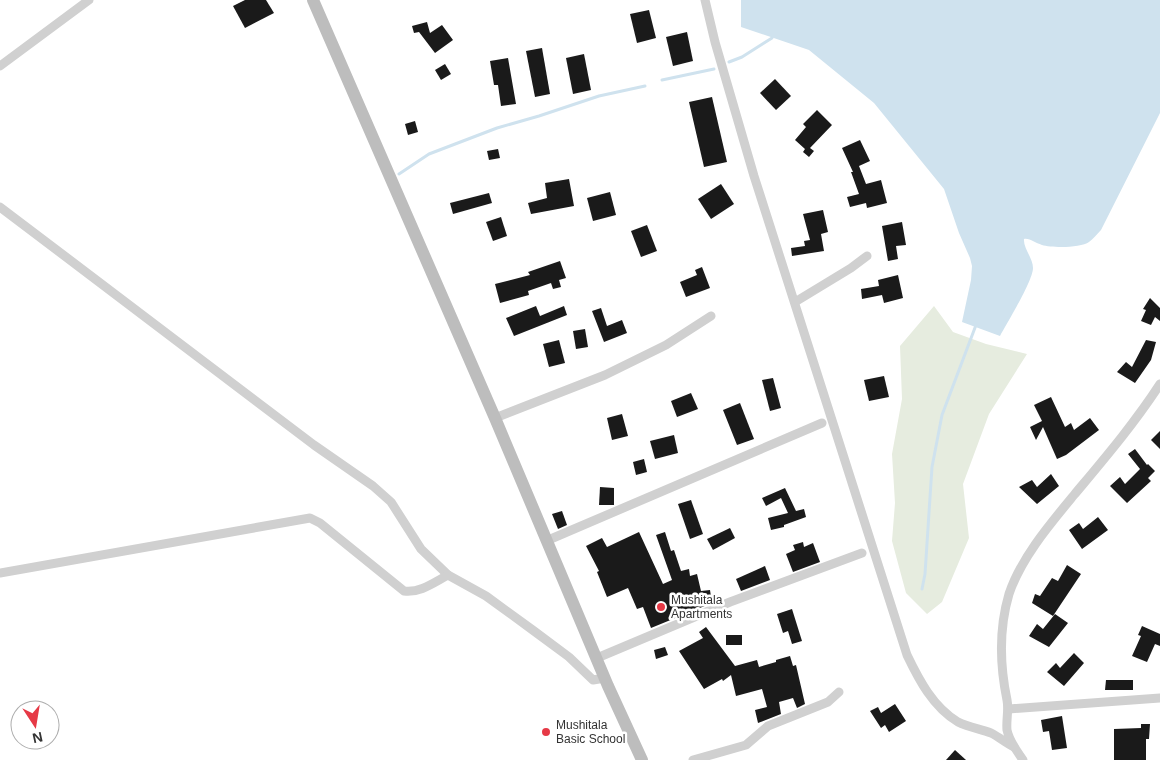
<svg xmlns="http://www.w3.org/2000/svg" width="1160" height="760" font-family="Arial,sans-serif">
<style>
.green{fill:#e6ecdf}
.water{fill:#cfe2ee}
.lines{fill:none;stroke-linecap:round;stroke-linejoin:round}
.stream{stroke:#cfe2ee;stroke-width:3}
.building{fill:#1a1a1a}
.street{stroke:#d0d0d0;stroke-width:9}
.secondary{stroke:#bdbdbd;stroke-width:12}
.poi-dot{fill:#e63946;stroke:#fff;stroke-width:2}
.labels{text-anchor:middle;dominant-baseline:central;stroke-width:5;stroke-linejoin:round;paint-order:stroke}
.poi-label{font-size:12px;fill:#333;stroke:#fff;text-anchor:start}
</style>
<rect width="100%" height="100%" fill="#fff"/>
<polygon class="green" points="934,306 953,332 986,344 1027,354 989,414 963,484 969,538 942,602 927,614 906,593 892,541 895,503 892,454 902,399 900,346"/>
<path class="water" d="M 741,0 L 1160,0 L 1160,113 L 1101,230 C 1097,234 1093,239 1089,242 C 1081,248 1052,248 1042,245 C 1035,243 1030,238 1024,239 C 1023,248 1033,258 1033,268 C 1033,281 1007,323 1000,336 L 962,322 L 971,280 L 972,266 L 970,258 L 959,233 L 944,189 L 874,103 L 809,50 L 741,27 Z"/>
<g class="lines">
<g class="stream">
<polyline points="729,62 742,57 772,38"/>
<polyline points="662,80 714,69"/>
<polyline points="399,174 429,154 497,128 539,116 599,96 645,86"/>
<polyline points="922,589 925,574 932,467 942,415 976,325"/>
</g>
</g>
<g class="building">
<polygon points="245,0 266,0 274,13 245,28 233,6"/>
<polygon points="649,10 656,38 637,43 630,14"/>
<polygon points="427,22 430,33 442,25 453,40 435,53 419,32 414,33 412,26"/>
<polygon points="687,32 693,61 673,66 666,37"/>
<polygon points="542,48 550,94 535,97 526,51"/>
<polygon points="584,54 591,90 573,94 566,58"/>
<polygon points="508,58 516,104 501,106 498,85 494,85 490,61"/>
<polygon points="445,64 451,74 441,80 435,70"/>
<polygon points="775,79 791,96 776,110 760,93"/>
<polygon points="712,97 727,162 704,167 689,102"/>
<polygon points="817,110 832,125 810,148 814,151 809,157 803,152 805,149 795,140 806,127 803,124"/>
<polygon points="415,121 418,132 408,135 405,124"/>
<polygon points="860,140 870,161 859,166 866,184 881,180 887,203 867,208 866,203 850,207 847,197 859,194 851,172 853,172 842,148"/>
<polygon points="498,149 500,158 489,160 487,151"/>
<polygon points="569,179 574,206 531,214 528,203 547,198 545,183"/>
<polygon points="721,184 734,204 711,219 698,199"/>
<polygon points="610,192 616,215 593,221 587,198"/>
<polygon points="489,193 492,203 453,214 450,203"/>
<polygon points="823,210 828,232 821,234 824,251 792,256 791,248 805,246 804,241 810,240 803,214"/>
<polygon points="501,217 507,236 493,241 486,222"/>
<polygon points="902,222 906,245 896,246 898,259 888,261 882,226"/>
<polygon points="647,225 657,251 641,257 631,231"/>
<polygon points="560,261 566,278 559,280 561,287 553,289 551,283 528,291 529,295 500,303 495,284 530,275 528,272"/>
<polygon points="702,267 710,288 686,297 680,282 697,275 695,270"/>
<polygon points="898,275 903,298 884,303 882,295 862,299 861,289 879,286 878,280"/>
<polygon points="1150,298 1160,308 1160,321 1155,317 1151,325 1141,321 1146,310 1143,309"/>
<polygon points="536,306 540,316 564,306 567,315 514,336 506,318"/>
<polygon points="601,308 607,326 622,320 627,333 604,342 592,311"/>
<polygon points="585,329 588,347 576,349 573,331"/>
<polygon points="559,340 565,363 549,367 543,344"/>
<polygon points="1146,340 1156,342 1151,360 1135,383 1117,372 1126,362 1132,367"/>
<polygon points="884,376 889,397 869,401 864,380"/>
<polygon points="773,378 781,408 770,411 762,380"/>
<polygon points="691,393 698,409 677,417 671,401"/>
<polygon points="1051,397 1065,427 1071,423 1074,430 1090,418 1099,430 1066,455 1057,459 1043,427 1036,440 1030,427 1042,421 1034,405"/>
<polygon points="740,403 754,439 737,445 723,410"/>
<polygon points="622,414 628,436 612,440 607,418"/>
<polygon points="1160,431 1160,449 1151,440"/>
<polygon points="674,435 678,453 655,459 650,441"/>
<polygon points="1135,449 1147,465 1148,464 1155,471 1148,478 1151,481 1127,503 1110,486 1120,477 1125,484 1140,469 1128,454"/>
<polygon points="644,459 647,472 636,475 633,462"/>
<polygon points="1051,474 1059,486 1037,504 1019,487 1032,480 1037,487"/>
<polygon points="600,487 614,488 614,505 599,505"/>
<polygon points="785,488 796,511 804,509 806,517 784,525 784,527 771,530 768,518 788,513 781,498 766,506 762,498"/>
<polygon points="691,500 703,534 690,539 678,504"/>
<polygon points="562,511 567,525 558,529 552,514"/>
<polygon points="1098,517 1108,530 1082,549 1069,530 1079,523 1083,529"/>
<polygon points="730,528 735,538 713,550 707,539"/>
<polygon points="639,532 663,584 672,580 656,535 665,532 671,551 674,550 681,571 689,569 690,576 697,574 701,591 710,590 712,603 651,628 643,607 637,609 628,588 607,597 597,572 599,571 586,546 602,538 607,547"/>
<polygon points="803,542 804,547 813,543 820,562 793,572 786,554 795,550 793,545"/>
<polygon points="1067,565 1081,574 1053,616 1032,603 1035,594 1040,596 1052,578 1058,581"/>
<polygon points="765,566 770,580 741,591 736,579"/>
<polygon points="792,609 802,641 792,644 788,631 783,633 777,614"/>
<polygon points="1055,614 1068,623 1049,647 1029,636 1037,624 1043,629"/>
<polygon points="1142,626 1160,634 1160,646 1155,644 1147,662 1132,656 1141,636 1138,635"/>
<polygon points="706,627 735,666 757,660 759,667 776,662 776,660 790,656 793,666 796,665 805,704 797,708 793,698 779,702 781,714 758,723 755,710 767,707 762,689 736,696 731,675 723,681 722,679 704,689 679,651 703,638 699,632"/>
<rect x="726" y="635" width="16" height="10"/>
<polygon points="665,647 668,655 656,659 654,650"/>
<polygon points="1074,653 1084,663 1064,686 1047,672 1056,663 1060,668"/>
<polygon points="1106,680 1133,680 1133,690 1105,690"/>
<polygon points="895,704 906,721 889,732 885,725 881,728 870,711 878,707 881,713"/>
<polygon points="1062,716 1067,748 1052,750 1049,731 1043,732 1041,720"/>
<polygon points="1141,724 1150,724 1149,739 1146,739 1146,760 1114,760 1114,729 1141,728"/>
<polygon points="955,750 966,760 946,760"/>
</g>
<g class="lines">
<g class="street">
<path d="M 705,0 L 715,42 L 754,176 L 907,655 C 919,680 933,707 958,722 C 968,727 980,729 991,733 C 999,737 1006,743 1014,747"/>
<polyline points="0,66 89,0"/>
<polyline points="0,207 314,445 373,486 391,502 421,549 448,575 486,596 534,631 569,657 593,680 605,678"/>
<polyline points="795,302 851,268 867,256"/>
<polyline points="495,418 605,375 666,345 711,316"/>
<polyline points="546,541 822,423"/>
<path d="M 0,573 L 310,518 L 320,523 L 404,591 C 420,593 433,583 448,575"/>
<polyline points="597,658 730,602 862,553"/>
<polyline points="1009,709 1160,698"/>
<polyline points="693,760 746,745 768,726 828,702 839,692"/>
<path d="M 1023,760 C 1017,751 1009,741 1007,730 C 1006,720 1009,710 1007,700 C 1000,666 999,628 1009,594 C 1021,558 1050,524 1074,495 C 1104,459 1134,424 1160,384"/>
</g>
<polyline class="secondary" points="313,0 495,418 608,686 642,760"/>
</g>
<g class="poi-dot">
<circle cx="661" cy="607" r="5"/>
<circle cx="546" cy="732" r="5"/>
</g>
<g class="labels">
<g class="poi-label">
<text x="671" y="600">Mushitala<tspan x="671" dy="14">Apartments</tspan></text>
<text x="556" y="725">Mushitala<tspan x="556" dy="14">Basic School</tspan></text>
</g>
</g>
<g transform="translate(35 725) rotate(168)"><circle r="24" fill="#ffffff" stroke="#adadad"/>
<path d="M0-4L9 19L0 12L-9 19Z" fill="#e63946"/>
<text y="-8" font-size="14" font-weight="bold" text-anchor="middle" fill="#333333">N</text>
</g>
</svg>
